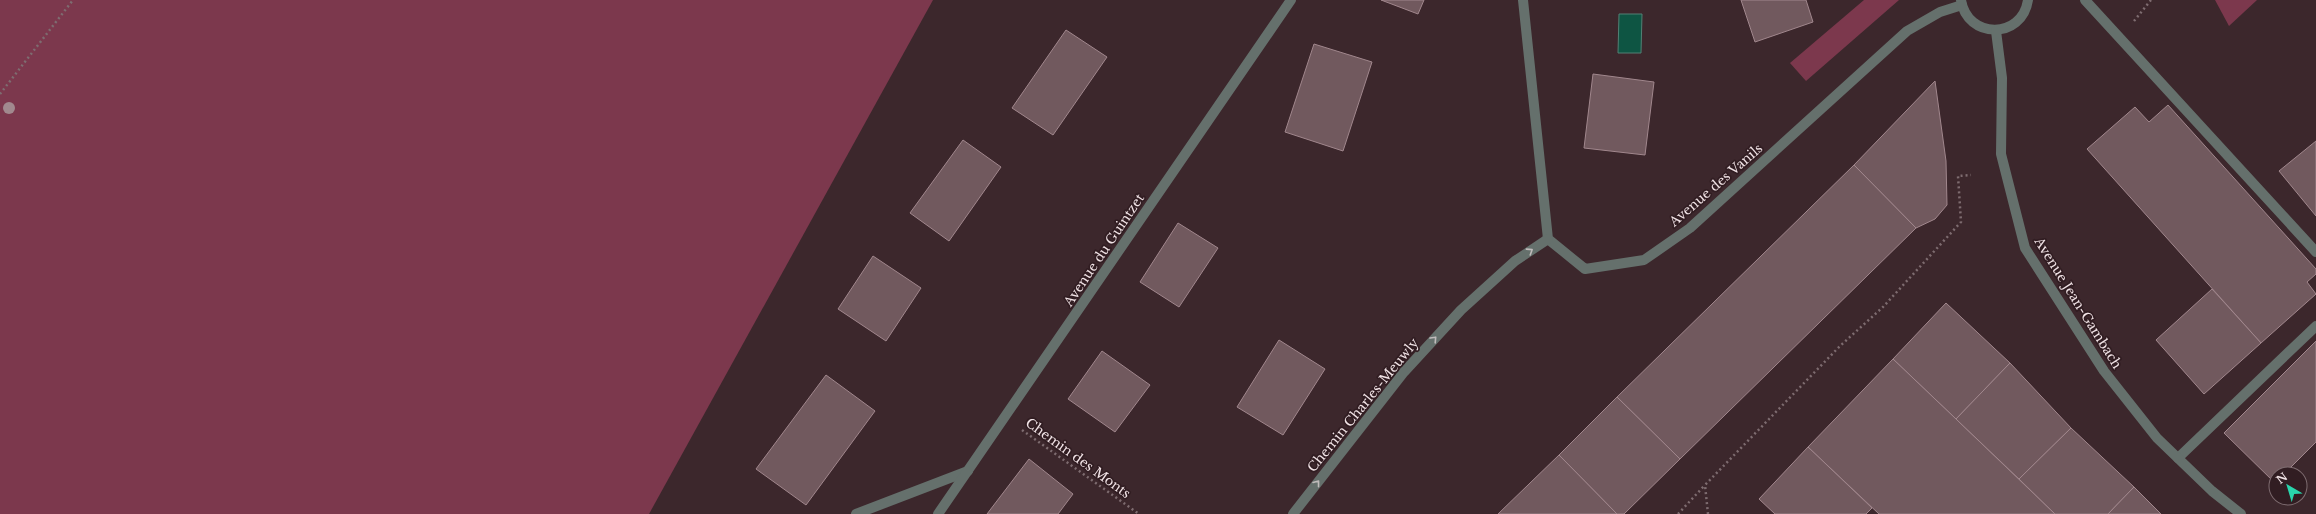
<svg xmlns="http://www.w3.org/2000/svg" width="2316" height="514" font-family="'Libre Baskerville',serif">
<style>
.green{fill:#7c384d}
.water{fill:#0e5543;stroke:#528074}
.building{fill:#71595e;stroke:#a1878d}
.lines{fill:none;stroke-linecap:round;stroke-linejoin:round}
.path{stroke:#7e6c70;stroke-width:2.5;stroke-dasharray:2 3;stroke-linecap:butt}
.lane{stroke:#65706c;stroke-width:10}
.street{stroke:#65706c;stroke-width:10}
.tree{fill:#a1898e}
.oneway{stroke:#c0bbbb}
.labels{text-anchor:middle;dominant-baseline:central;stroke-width:3.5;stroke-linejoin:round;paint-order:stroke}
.street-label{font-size:13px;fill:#f1e3e6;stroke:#311d22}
</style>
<rect width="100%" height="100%" fill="#3c272c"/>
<g class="green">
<polygon points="0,0 933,0 649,514 0,514"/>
<polygon points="1864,0 1899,0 1806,81 1790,63"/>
<polygon points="2215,0 2257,0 2229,26"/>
</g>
<polygon class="water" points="1619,14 1642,14 1641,53 1618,53"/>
<g class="building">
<polygon points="1381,0 1424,0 1418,14"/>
<polygon points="1741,0 1806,0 1813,22 1755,42"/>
<polygon points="1066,30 1107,57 1053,135 1012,108"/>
<polygon points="1314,44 1372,62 1343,151 1285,132"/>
<polygon points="1593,74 1654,82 1645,155 1584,148"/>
<polygon points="1935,81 1946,161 1947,205 1935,219 1916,228 1854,165"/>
<polygon points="2168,105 2316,269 2316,274 2307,282 2316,294 2261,343 2087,149 2135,107 2149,122"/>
<polygon points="963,140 1001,167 949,241 910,213"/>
<polygon points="2316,141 2316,216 2279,171"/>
<polygon points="1854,165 1916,228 1680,459 1617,397"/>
<polygon points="1178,223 1218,248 1179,307 1140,282"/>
<polygon points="873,256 921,288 886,341 838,309"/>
<polygon points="2212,289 2261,343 2204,394 2156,340"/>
<polygon points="1946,303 2010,363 1956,419 1893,359"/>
<polygon points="1279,340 1325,369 1283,435 1237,407"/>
<polygon points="2316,341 2316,442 2284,474 2276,474 2275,483 2224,433"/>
<polygon points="1102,351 1150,385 1115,432 1068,399"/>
<polygon points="1893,359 1956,419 2055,514 1879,514 1808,447"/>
<polygon points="2010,363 2071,428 2019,479 1956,419"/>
<polygon points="826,375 875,411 806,505 756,469"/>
<polygon points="1617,397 1680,459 1624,514 1617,514 1559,455"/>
<polygon points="2071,428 2134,487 2108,514 2055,514 2019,479"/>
<polygon points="1808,447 1872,508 1866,514 1775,514 1759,499"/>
<polygon points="1559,455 1617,514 1498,514"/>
<polygon points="1029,459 1073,494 1058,514 987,514"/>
<polygon points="2134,487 2161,514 2108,514"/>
</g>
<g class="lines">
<g class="path">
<polyline points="2134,21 2151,0"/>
<polyline points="0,94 73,0"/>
<polyline points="1022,430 1139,514"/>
<polyline points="1678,514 1705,485"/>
<polyline points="1708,514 1705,485 1840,346 1883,307 1961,222 1958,176 1971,175"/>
</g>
<g class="lane">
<polyline points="2085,0 2316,252"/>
<polyline points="2178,458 2316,326"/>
<polyline points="856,514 968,471"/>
</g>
<g class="street">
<polyline points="1523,0 1548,239 1585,269 1644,260 1690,228 1907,31 1940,12 1962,5"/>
<path d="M 1961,0 C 1967,39 2022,40 2028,0"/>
<polyline points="1996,31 2002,78 2001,154 2025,248 2104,371 2157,438 2212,491 2241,514"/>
<polyline points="938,514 1291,0"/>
<polyline points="1293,514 1404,372 1461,310 1515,261 1548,239"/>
</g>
</g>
<circle class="tree" cx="9" cy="108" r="6"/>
<defs><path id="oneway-chevron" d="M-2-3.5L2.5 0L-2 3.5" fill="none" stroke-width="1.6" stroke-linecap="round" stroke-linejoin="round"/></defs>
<g class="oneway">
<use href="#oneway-chevron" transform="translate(1530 251) rotate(-33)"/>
<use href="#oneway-chevron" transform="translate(1434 339) rotate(-47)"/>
<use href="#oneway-chevron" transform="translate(1317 483) rotate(-52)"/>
</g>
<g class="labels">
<g class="street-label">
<text transform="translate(1716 185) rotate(-41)">Avenue des Vanils</text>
<text transform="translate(1104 250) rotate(-56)">Avenue du Guintzet</text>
<text transform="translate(2078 303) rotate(58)">Avenue Jean-Gambach</text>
<text transform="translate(1363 405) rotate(-51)">Chemin Charles-Meuwly</text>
<text transform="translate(1078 458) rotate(36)">Chemin des Monts</text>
</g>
</g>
<g transform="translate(2288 486) rotate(322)"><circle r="19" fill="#311d22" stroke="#7e6c70"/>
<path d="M0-3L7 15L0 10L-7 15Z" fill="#29d5ac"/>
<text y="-6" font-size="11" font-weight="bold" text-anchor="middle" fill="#f1e3e6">N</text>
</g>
</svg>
